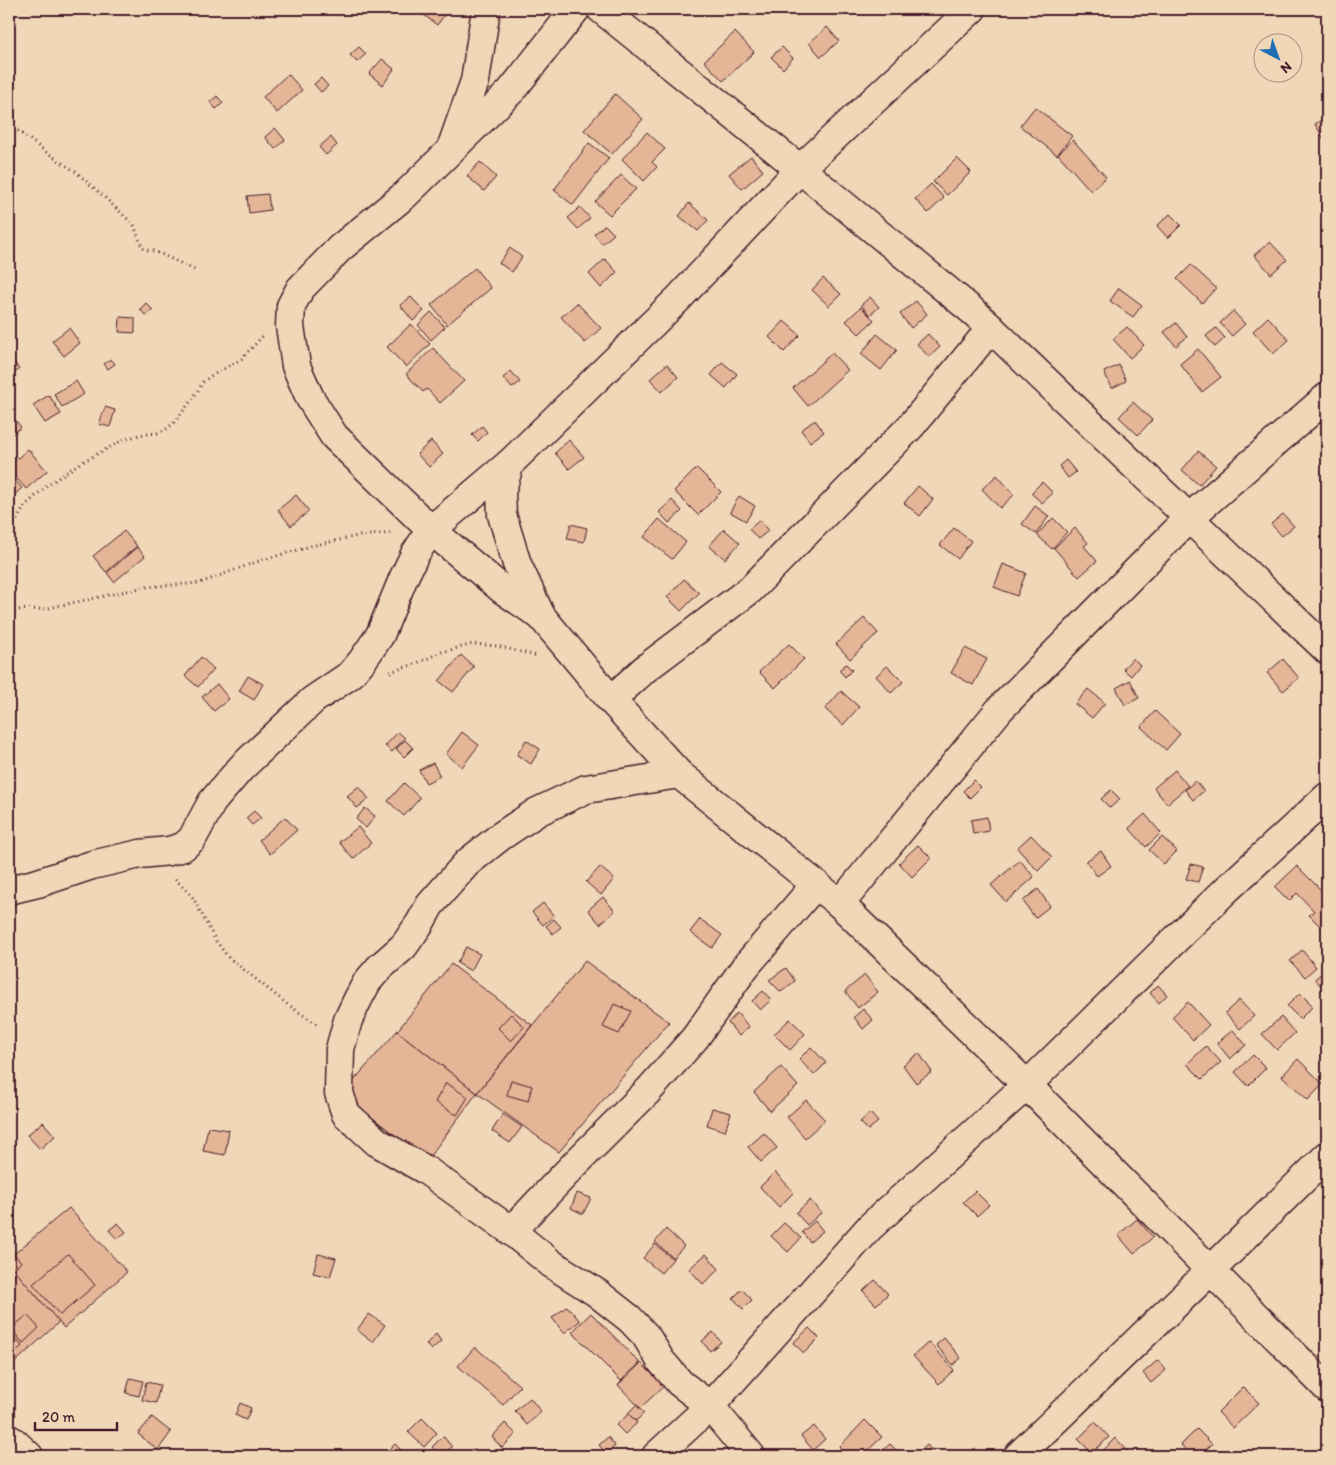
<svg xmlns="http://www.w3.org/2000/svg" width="1336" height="1465" font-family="Itim,sans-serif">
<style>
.building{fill:#e4b597;stroke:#4a1f2b}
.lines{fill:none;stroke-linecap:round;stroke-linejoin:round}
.minor-casing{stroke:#4a1f2b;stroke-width:31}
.path{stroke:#4a1f2b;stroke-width:3;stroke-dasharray:1 4;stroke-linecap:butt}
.minor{stroke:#efd7b7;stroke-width:28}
</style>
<rect width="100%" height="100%" fill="#efd7b7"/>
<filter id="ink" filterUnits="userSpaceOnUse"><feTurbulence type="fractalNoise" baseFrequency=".02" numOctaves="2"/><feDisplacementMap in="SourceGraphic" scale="10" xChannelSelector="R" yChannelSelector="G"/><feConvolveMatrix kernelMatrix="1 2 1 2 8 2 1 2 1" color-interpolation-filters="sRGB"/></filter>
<g filter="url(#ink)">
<g class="building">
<polygon points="422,9 449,9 437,25 420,12"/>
<polygon points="827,27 839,41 821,57 809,43"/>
<polygon points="735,32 754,52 723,81 704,61"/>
<polygon points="359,47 366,54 357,62 350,55"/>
<polygon points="782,47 793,58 783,69 771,57"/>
<polygon points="382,59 394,69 383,85 369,74"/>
<polygon points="288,74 302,90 277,113 263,97"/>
<polygon points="321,78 328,86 321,92 314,84"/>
<polygon points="615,94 643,119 612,154 584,130"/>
<polygon points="217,96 223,103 216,109 210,102"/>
<polygon points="1035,107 1072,136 1057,155 1020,126"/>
<polygon points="1327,116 1327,139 1325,141 1315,124"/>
<polygon points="275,128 285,140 275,149 265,137"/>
<polygon points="647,132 665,149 652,162 657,167 644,181 622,159"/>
<polygon points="331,137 337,145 326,155 319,147"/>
<polygon points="1073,140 1106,177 1091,191 1058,154"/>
<polygon points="589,143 609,158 573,205 554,190"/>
<polygon points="751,156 763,171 742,189 729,174"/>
<polygon points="957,158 971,172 947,195 933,182"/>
<polygon points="480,162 496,177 484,191 467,176"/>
<polygon points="621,175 636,189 610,215 595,202"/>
<polygon points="931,184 944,198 928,213 915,199"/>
<polygon points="268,194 270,210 249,213 247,196"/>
<polygon points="689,203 708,220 698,231 679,216"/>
<polygon points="580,207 590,218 578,229 568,218"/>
<polygon points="1170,214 1181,225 1168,238 1157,226"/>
<polygon points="605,225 614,234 602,244 594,234"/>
<polygon points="1270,242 1287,260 1271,274 1254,255"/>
<polygon points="510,248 522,257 512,272 499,263"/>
<polygon points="605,259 617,272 601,288 589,274"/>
<polygon points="1191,265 1216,288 1202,303 1177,279"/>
<polygon points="475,268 491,288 447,325 431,305"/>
<polygon points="823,278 841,294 829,306 812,290"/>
<polygon points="1119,288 1142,305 1133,317 1110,301"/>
<polygon points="411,297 424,311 413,321 400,305"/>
<polygon points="870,297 879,307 870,315 861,305"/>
<polygon points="916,301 927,314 911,328 900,314"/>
<polygon points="146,303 153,310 146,316 140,309"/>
<polygon points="577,303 601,328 585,343 561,317"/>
<polygon points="861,307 874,320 859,334 846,321"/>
<polygon points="1233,311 1245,324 1232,336 1220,323"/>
<polygon points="431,312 445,327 431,340 418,325"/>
<polygon points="120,317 135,318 135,333 119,332"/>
<polygon points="1268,317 1289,340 1273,354 1253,331"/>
<polygon points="784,321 800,335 784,352 769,337"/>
<polygon points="1176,323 1187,337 1176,346 1164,332"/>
<polygon points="411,324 430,344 406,367 387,347"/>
<polygon points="1127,327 1144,345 1130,358 1113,339"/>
<polygon points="69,328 80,343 64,356 52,341"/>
<polygon points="1216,328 1225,338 1215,347 1206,336"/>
<polygon points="877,334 897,350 881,370 861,354"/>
<polygon points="928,334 940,347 929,357 917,344"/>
<polygon points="433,348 464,381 440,403 427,389 423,392 406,374"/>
<polygon points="1198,349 1221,377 1202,392 1180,364"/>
<polygon points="832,353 848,370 808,406 793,388"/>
<polygon points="9,354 10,354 19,370 9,376"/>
<polygon points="111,359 115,364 108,369 104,364"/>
<polygon points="722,362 737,374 726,388 711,375"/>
<polygon points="667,364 678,377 662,392 650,379"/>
<polygon points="1119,365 1126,381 1112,388 1104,372"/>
<polygon points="511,371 520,382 512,388 503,378"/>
<polygon points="76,381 84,394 62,407 54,394"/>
<polygon points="49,395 61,414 45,423 33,405"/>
<polygon points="1133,402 1152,420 1138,435 1119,417"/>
<polygon points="105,407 115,410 110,427 99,424"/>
<polygon points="11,415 21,427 9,437 9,417"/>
<polygon points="815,420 824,432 810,442 801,430"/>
<polygon points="482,426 487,432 478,441 472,435"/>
<polygon points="569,440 584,457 569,469 555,453"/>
<polygon points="431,441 443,454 429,467 417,454"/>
<polygon points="28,449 47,471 26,489 9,470 9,466"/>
<polygon points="1198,451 1216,466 1199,485 1182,470"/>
<polygon points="1066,460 1076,472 1068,478 1059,466"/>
<polygon points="697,468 721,492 698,515 674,491"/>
<polygon points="9,474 22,488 10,499 9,497"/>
<polygon points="997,475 1014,495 1000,508 982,489"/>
<polygon points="1042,482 1053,493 1042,503 1031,493"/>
<polygon points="918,486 933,499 920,516 904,503"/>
<polygon points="296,495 309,511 291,526 278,510"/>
<polygon points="739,496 755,506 746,521 730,512"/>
<polygon points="672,500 682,511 669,523 659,512"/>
<polygon points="1035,506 1049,516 1036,534 1022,524"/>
<polygon points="1283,514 1294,526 1282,536 1271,524"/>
<polygon points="1053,518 1067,532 1052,549 1037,535"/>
<polygon points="659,519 686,542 672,559 644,537"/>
<polygon points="760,520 768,531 758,539 749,529"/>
<polygon points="571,524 587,528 584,542 567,539"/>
<polygon points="954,528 971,541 958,559 940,545"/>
<polygon points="1075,528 1088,543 1084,546 1097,561 1079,577 1054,548"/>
<polygon points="724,529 740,543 725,559 709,546"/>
<polygon points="124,531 137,546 106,572 93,556"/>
<polygon points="137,547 145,556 114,582 107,573"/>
<polygon points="1003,564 1026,573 1017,596 994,587"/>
<polygon points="684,579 699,593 681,611 667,597"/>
<polygon points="864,618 878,633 850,659 836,644"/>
<polygon points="789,644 804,659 775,688 759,672"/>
<polygon points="965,648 987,659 973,685 951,673"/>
<polygon points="461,655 474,667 453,692 439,681"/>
<polygon points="201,657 214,669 198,687 185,676"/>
<polygon points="1133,658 1140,665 1131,676 1123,669"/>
<polygon points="1283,659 1299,678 1283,691 1267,673"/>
<polygon points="846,664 852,670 845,677 839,670"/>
<polygon points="887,666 903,682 891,693 876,676"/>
<polygon points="248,676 263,684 254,700 239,691"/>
<polygon points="1130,680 1139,698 1125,705 1116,688"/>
<polygon points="217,684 229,699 214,711 202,697"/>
<polygon points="1088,689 1105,703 1092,718 1075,704"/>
<polygon points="841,691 859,707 843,725 825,709"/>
<polygon points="1155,711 1180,734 1166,750 1141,727"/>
<polygon points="398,732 405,738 392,752 385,746"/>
<polygon points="462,732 479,745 462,767 446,754"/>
<polygon points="405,740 413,748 404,757 396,749"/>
<polygon points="526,740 540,749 531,764 517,755"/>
<polygon points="433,763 440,776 426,783 419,770"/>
<polygon points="1175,770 1188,786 1167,804 1154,788"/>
<polygon points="974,780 981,787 970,798 963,791"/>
<polygon points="1195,781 1204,791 1193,800 1185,790"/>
<polygon points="404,783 420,798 404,816 388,801"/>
<polygon points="359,786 369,799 357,808 347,796"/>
<polygon points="1111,790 1120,799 1110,808 1101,799"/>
<polygon points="365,808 375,816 366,828 356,819"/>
<polygon points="254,811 261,818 252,825 246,818"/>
<polygon points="1145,814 1161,833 1146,847 1129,828"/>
<polygon points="285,817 297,830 270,854 259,840"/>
<polygon points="987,817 989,831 973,834 971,820"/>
<polygon points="358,827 371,843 353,859 339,842"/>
<polygon points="1031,835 1052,857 1038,871 1017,848"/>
<polygon points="1162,837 1177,851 1164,864 1149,850"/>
<polygon points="918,845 931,858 912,877 899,863"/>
<polygon points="1101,851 1111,866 1097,876 1086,861"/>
<polygon points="1020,860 1034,877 1006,902 991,885"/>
<polygon points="1191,864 1203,867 1198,882 1186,879"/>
<polygon points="1297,866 1327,896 1327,933 1309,915 1314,911 1297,893 1289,901 1275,887"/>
<polygon points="600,867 614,879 601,895 586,882"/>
<polygon points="1038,889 1050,906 1035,918 1023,901"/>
<polygon points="603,897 615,911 600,924 588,910"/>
<polygon points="543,903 554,916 543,925 532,912"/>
<polygon points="554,919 561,927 553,934 546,926"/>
<polygon points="700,919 722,935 712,948 690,932"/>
<polygon points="466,947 480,954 471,971 457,963"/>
<polygon points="1302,950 1316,967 1305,977 1290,961"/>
<polygon points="585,961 669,1022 559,1152 477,1093"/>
<polygon points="451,964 532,1025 477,1093 397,1031"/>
<polygon points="786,968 795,981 781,992 769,980"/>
<polygon points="1327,968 1327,993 1315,979"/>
<polygon points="865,975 878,992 858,1008 845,991"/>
<polygon points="1158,985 1167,995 1159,1003 1150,993"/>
<polygon points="763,991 771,1000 760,1010 752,1001"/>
<polygon points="1300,993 1313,1006 1300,1019 1287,1006"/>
<polygon points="1239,1000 1254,1016 1240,1029 1225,1013"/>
<polygon points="1188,1002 1209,1025 1193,1040 1172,1017"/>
<polygon points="614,1004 631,1011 619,1034 603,1027"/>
<polygon points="863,1009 873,1020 863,1029 854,1017"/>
<polygon points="737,1013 749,1027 739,1036 728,1023"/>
<polygon points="511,1014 524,1027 511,1041 498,1028"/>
<polygon points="1281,1017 1295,1033 1277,1050 1262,1034"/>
<polygon points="790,1019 805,1034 790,1050 774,1034"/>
<polygon points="1233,1030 1246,1045 1230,1059 1217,1043"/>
<polygon points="397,1031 477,1093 427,1160 342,1094"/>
<polygon points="1206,1046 1221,1062 1202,1079 1187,1064"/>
<polygon points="811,1047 826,1063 814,1075 799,1059"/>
<polygon points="919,1053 932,1072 916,1083 903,1065"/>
<polygon points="1253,1055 1266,1068 1248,1086 1235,1072"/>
<polygon points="1298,1059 1323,1084 1308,1100 1282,1076"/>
<polygon points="781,1067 798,1086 770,1111 754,1092"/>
<polygon points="511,1080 532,1086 528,1101 507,1095"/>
<polygon points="446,1083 468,1097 457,1115 435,1102"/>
<polygon points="806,1100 825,1120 805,1138 787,1117"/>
<polygon points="712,1108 731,1113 725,1131 707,1125"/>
<polygon points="870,1113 878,1122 868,1130 860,1122"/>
<polygon points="503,1114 522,1127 510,1143 492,1131"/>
<polygon points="43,1122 55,1136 40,1149 27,1135"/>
<polygon points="208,1127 229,1130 225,1155 203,1151"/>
<polygon points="764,1133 777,1148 761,1162 748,1147"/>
<polygon points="775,1172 794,1192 779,1207 760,1187"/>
<polygon points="975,1191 989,1205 977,1216 963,1202"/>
<polygon points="577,1193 591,1198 583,1214 571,1208"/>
<polygon points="810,1200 821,1213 807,1225 796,1213"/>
<polygon points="69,1208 127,1272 64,1328 9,1264 9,1258"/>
<polygon points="1137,1219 1153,1237 1134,1254 1118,1235"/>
<polygon points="815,1221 823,1231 810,1242 802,1232"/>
<polygon points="118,1223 126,1232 117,1239 109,1230"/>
<polygon points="784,1223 801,1238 788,1252 771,1236"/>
<polygon points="666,1229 684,1246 673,1258 655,1242"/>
<polygon points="655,1244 673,1259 661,1273 643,1258"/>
<polygon points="14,1254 21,1262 14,1269 9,1263 9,1259"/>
<polygon points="68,1254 95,1285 60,1315 33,1284"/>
<polygon points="318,1254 336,1258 330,1277 313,1273"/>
<polygon points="706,1254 719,1269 703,1284 689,1269"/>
<polygon points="9,1264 59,1322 9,1368"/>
<polygon points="875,1280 888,1294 876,1305 863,1291"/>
<polygon points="742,1289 752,1300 743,1309 733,1298"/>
<polygon points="567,1306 580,1321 564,1333 552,1318"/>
<polygon points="591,1313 640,1363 621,1381 572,1332"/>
<polygon points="369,1314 385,1325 373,1342 357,1330"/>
<polygon points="27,1315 39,1328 23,1343 11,1329"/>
<polygon points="809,1328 819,1338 804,1353 793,1343"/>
<polygon points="9,1331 22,1346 9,1358"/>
<polygon points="713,1332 721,1342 710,1351 702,1341"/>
<polygon points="436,1334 441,1341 431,1350 426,1344"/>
<polygon points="944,1338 961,1358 953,1365 936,1345"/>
<polygon points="929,1342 954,1370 939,1384 913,1356"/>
<polygon points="475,1347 520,1386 503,1405 458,1366"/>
<polygon points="1158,1360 1166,1370 1151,1383 1143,1373"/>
<polygon points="641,1363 664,1386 640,1408 618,1385"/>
<polygon points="130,1378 143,1381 139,1396 126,1393"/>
<polygon points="146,1382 160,1385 156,1403 142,1400"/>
<polygon points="1243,1387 1259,1403 1233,1428 1218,1412"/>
<polygon points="530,1398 541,1412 527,1425 515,1411"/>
<polygon points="240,1403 251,1408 246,1420 235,1415"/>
<polygon points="636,1405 644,1413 636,1421 628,1413"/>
<polygon points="629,1414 637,1423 625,1434 616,1425"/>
<polygon points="152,1417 171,1432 158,1450 138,1434"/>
<polygon points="422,1418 437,1433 424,1447 408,1432"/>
<polygon points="865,1420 882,1437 862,1456 848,1456 839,1447"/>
<polygon points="1095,1422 1109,1437 1092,1453 1078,1439"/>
<polygon points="505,1423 516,1434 502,1448 492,1437"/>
<polygon points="814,1426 825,1439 813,1450 801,1436"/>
<polygon points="1197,1429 1212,1444 1199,1456 1193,1456 1181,1445"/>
<polygon points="443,1436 452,1447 440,1456 432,1447"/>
<polygon points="608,1437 615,1446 606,1454 599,1445"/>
<polygon points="1115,1438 1128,1451 1123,1456 1101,1456 1099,1455"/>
<polygon points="395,1444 407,1456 382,1456"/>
<polygon points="890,1444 902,1456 878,1455"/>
<polygon points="927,1445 937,1456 915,1456"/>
</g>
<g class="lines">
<g class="minor-casing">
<g id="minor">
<polyline points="576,9 511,91 405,195 340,248 300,289 291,306 290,326 296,366 310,398 334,436 431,530 503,590 541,616 611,700 679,774 840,904 1027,1085 1327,1388"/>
<polyline points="601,9 800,169 975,313 1327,650"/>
<polyline points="452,146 475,81 486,9"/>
<polyline points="510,463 501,492 502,515 517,564 541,616"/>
<polyline points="611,700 646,668 751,589 911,426 991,328"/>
<polyline points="679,774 586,789 537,812 501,836 467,863 430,905 420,923 404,946 379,968 367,982 358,999 348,1020 340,1049 339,1093 346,1114 377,1142 427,1171 511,1231 552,1264 597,1293 630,1319 646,1336 661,1361 680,1383 710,1406 870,1227 1027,1085 1227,889 1327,797"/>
<polyline points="9,890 38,883 92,865 140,854 169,851 183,847 192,839 212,802 241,768 313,700 350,675 362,661 380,635 403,579 415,554 431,530 510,463 679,298 800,169 972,9"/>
<polyline points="840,904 1000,709 1189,518 1327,397"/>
<polyline points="511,1231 575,1164 649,1090 695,1038 745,967 816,884"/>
<polyline points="9,1439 14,1442 29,1456"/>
<polyline points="656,1456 710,1406 751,1456"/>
<polyline points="1018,1456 1210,1271 1327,1156"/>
</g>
</g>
<g class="path">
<polyline points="9,126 17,130 46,152 76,172 102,195 134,225 142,247 145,250 153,251 163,255 197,271"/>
<polyline points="9,533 25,506 45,487 77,465 123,440 139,435 157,433 165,430 173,424 194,397 203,382 211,376 240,360 263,336"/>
<polyline points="9,610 44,609 145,587 200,583 256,562 311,546 358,536 393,533"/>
<polyline points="390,672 415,664 442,652 473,644 497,646 537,656"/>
<polyline points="175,879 192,896 216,941 228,957 287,1004 318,1025"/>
</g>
<use href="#minor" class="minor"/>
</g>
</g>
<rect width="1336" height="1465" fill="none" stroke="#efd7b7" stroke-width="30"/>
<rect x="15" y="15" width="1306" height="1435" fill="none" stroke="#4a1f2b" stroke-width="2" filter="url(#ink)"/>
<g transform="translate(1278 58) rotate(139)"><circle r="24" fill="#efd7b7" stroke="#ad8d7f"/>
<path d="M0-4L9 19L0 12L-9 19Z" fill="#1f6fb2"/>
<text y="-8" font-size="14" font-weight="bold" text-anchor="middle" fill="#4a1f2b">N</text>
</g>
<path d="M35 1422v8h82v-8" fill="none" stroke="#4a1f2b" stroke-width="2.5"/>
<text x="42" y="1422" font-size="15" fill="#4a1f2b" stroke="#efd7b7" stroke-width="4" paint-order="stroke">20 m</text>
</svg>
